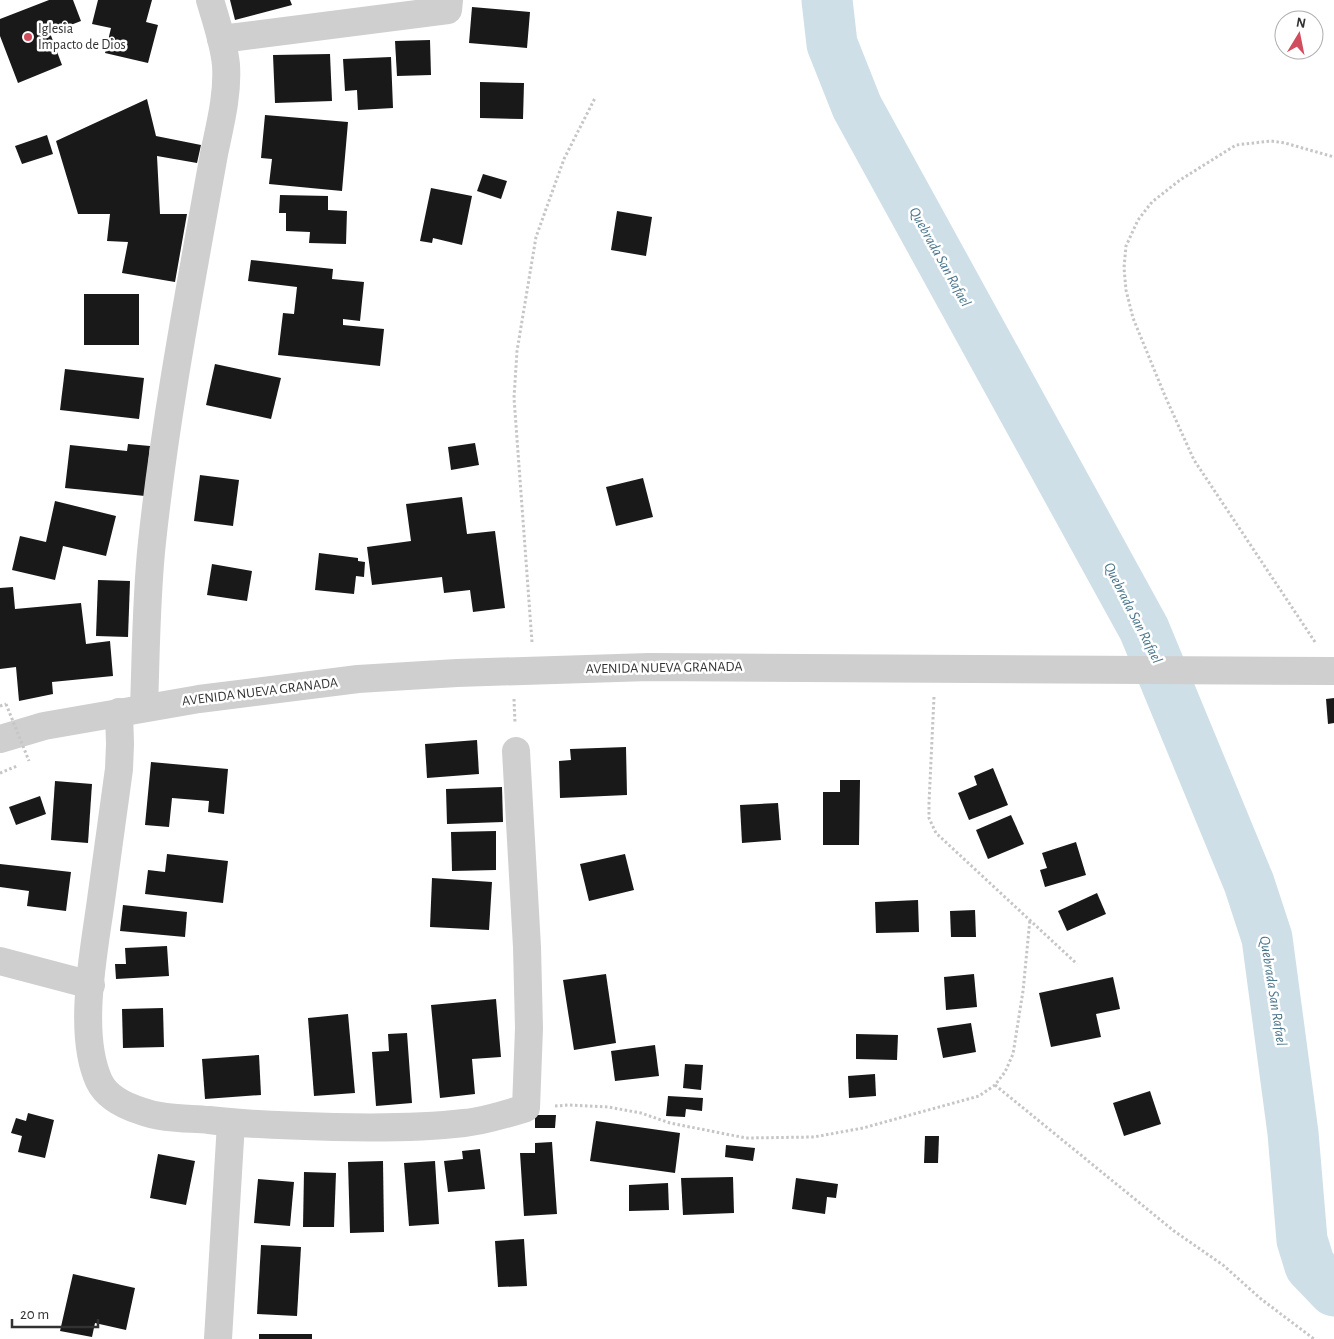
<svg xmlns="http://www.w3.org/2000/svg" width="1334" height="1339" font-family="'Alegreya Sans',sans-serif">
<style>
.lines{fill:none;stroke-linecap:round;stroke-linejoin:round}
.river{stroke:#cfdfe8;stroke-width:51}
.building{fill:#191919}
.path{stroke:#c6c6c6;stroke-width:3;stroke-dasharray:2.5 2.5;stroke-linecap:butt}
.minor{stroke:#cfcfcf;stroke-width:28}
.path-bridge{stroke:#c6c6c6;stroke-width:3;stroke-dasharray:2.5 2.5;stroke-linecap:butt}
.poi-dot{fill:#d14d5d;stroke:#fff;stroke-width:2}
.labels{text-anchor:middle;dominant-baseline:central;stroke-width:5;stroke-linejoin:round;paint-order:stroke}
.poi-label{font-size:14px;fill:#323232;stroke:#fff;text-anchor:start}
.street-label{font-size:14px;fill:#323232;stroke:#fff}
.water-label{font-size:15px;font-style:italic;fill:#49758b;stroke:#fff}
</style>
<rect width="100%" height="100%" fill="#fff"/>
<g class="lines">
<polyline class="river" points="827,0 832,44 857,107 1144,629 1249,883 1267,938 1293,1133 1302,1240 1310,1266 1334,1291"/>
</g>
<g class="building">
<polygon points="49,0 73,0 81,21 50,33 62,65 18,83 0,36 0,19"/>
<polygon points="98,0 152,0 146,22 158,25 148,63 105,53 111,28 92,24"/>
<polygon points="230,0 290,0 292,5 235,20"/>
<polygon points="472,7 530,12 527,48 469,43"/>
<polygon points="430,40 431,75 397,76 395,41"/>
<polygon points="330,54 332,101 275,103 273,55"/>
<polygon points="391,57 393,108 358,110 357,90 345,91 343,59"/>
<polygon points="480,82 524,83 523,119 480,118"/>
<polygon points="147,99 156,136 201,145 197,163 157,156 160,214 187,214 175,282 122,273 128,242 107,241 110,214 78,214 56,141"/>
<polygon points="265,115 348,122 342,191 269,184 272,159 261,158"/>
<polygon points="47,135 53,154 22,164 15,146"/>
<polygon points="483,174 507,181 501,199 477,191"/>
<polygon points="431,188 472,196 462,245 433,238 432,243 420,241"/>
<polygon points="280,195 328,196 328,210 347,211 346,244 309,243 310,232 286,231 286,213 279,213"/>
<polygon points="617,211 652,217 646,256 611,250"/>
<polygon points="251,260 333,269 332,279 364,282 360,321 343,319 343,325 384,329 380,366 278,355 283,313 294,314 297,287 248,281"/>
<rect x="84" y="294" width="55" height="51"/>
<polygon points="215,364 281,378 271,419 206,405"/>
<polygon points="65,369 144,378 139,419 60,410"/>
<polygon points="475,443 479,465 451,470 448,447"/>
<polygon points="128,444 150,446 145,496 65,488 70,445 127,451"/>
<polygon points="200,475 239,480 233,526 194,521"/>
<polygon points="643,478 653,517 616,526 606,487"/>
<polygon points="462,497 467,534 495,531 505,608 473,612 470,590 444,593 442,577 372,585 367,547 411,541 406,504"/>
<polygon points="55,501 116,516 106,556 63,546 55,580 12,570 20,536 46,542"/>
<polygon points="319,553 358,558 358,561 365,562 364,577 356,576 354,594 315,590"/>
<polygon points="212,564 252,571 247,601 207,595"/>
<polygon points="98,580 130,581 128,637 96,636"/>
<polygon points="13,587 15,609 81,603 86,644 110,641 113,676 52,682 53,694 19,701 16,667 0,669 0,588"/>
<polygon points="1334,698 1334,723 1328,724 1326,699"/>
<polygon points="477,740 479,774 427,778 425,744"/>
<polygon points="626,747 627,795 560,798 559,761 571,760 570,749"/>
<polygon points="151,762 228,769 224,814 208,812 209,801 172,798 169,827 145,825"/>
<polygon points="993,768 1008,805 969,820 958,793 977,785 974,776"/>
<polygon points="840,780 860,780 859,845 823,845 823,792 840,792"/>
<polygon points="55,781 92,784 88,843 51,840"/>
<polygon points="502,787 503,822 447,824 446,789"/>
<polygon points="40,796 46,814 16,825 9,807"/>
<polygon points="778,803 781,840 742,843 740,805"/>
<polygon points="1011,815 1024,844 988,859 976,830"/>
<polygon points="496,831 496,870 452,871 451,832"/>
<polygon points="1076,842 1086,875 1045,887 1040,870 1047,868 1042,853"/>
<polygon points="167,854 228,861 223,903 145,894 148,870 165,872"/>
<polygon points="625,854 634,890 589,901 580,864"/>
<polygon points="0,864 71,872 66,911 27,906 29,891 0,887"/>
<polygon points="432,878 492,882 489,930 430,927"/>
<polygon points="1097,893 1106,914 1067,931 1058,911"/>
<polygon points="918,900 919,932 876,933 875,902"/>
<polygon points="123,905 187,912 185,937 120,931"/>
<polygon points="975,910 976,937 951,937 950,911"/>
<polygon points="167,946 169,976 116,979 115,964 126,964 125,948"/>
<polygon points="606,974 616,1043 574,1050 563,980"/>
<polygon points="974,974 977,1007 946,1010 944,977"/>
<polygon points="1113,977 1120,1009 1096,1014 1101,1037 1051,1047 1039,993"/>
<polygon points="496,999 501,1057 472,1059 475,1094 440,1098 431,1005"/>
<polygon points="163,1008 164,1047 123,1048 122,1009"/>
<polygon points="348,1014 355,1093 314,1096 308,1018"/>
<polygon points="971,1023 976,1052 943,1058 937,1028"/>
<polygon points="407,1033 412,1103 376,1106 372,1052 389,1051 388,1034"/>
<polygon points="856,1034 898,1035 897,1060 856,1059"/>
<polygon points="655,1045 659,1076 615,1081 611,1051"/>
<polygon points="259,1055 261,1095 205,1099 202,1059"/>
<polygon points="685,1064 703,1065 701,1090 683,1088"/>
<polygon points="875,1074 876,1096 849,1098 848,1076"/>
<polygon points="1150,1091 1161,1124 1124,1136 1113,1103"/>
<polygon points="668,1096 703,1098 702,1111 686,1109 685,1117 666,1116"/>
<polygon points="28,1113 54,1120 45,1158 18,1152 22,1136 11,1133 16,1118 26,1121"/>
<polygon points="535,1115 556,1115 555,1128 535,1128"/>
<polygon points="596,1121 680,1133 675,1173 590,1161"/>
<polygon points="925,1136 939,1136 938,1163 924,1163"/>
<polygon points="552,1142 557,1214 524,1216 520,1153 535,1153 535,1143"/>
<polygon points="726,1145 755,1148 753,1161 725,1157"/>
<polygon points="480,1149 485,1189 448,1192 444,1161 463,1159 462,1151"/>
<polygon points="158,1154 195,1161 186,1205 150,1198"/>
<polygon points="383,1161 384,1232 350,1233 348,1162"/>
<polygon points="435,1161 439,1224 409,1226 404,1163"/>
<polygon points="304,1172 336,1173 334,1227 303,1227"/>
<polygon points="733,1177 734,1213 683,1215 681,1178"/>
<polygon points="796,1178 838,1184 836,1198 827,1197 825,1214 792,1209"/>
<polygon points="258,1179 294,1182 290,1226 254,1223"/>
<polygon points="668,1183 669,1210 629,1211 629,1185"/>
<polygon points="524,1239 527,1286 498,1287 495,1241"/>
<polygon points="261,1245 301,1247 297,1316 257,1314"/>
<polygon points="73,1274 135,1288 126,1330 95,1323 92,1337 60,1331"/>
<rect x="259" y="1334" width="53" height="5"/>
</g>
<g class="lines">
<g class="path">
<polyline points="532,642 514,398 517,351 536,237 564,159 595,98"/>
<polyline points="1315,642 1194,460 1165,396 1133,318 1126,290 1124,268 1126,246 1138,220 1152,202 1180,180 1236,145 1271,141 1285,143 1334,157"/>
<polyline points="934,697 929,803 929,818 936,833 1077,964"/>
<polyline points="514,699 515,723"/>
<polyline points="0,706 6,704"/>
<polyline points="0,773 17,766"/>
<polyline points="995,1085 1174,1231 1223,1265 1261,1299 1314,1339"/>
<polyline points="555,1106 569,1105 608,1107 641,1113 670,1123 746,1138 814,1137 863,1128 979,1096 995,1085 1005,1072 1013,1054 1023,991 1030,919"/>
</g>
<g class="minor">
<polyline points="221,39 448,10 449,0"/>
<path d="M 144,708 C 146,653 146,597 152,542 C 166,412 191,283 214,154 C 220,125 228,95 226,65 C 224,43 216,21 210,0"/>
<path d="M 119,712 L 120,744 L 119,769 C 113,813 107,857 101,900 C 94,952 77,1033 99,1081 C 107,1098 125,1106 141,1111 C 162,1119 187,1118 209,1120 C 251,1125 292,1126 334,1127 C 378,1128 421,1128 464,1123 C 485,1121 506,1114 526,1108 L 529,1028 L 527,947 L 516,751"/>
<polyline points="0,739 44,726 199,699 358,679 457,673 649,667 1334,671"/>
<polyline points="0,961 91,985"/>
<polyline points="218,1339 231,1123"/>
</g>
<polyline class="path-bridge" points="6,704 29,761"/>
</g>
<circle class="poi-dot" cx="28" cy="37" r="5"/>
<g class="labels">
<g class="poi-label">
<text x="38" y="29">Iglesia<tspan x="38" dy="16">Impacto de Dios</tspan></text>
</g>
<g class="street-label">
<text transform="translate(664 668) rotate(-1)">AVENIDA NUEVA GRANADA</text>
<text transform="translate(260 692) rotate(-7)">AVENIDA NUEVA GRANADA</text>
</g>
<g class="water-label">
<text transform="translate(940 257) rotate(61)">Quebrada San Rafael</text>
<text transform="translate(1133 613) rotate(63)">Quebrada San Rafael</text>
<text transform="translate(1273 991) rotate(81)">Quebrada San Rafael</text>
</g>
</g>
<g transform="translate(1299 35) rotate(10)"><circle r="24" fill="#ffffff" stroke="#adadad"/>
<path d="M0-4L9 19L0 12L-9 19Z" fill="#d14d5d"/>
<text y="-8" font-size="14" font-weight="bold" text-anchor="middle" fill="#323232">N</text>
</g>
<path d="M12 1319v8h86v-8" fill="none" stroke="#323232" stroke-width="2.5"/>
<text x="20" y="1319" font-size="15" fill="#323232" stroke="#ffffff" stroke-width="4" paint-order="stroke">20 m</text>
</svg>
